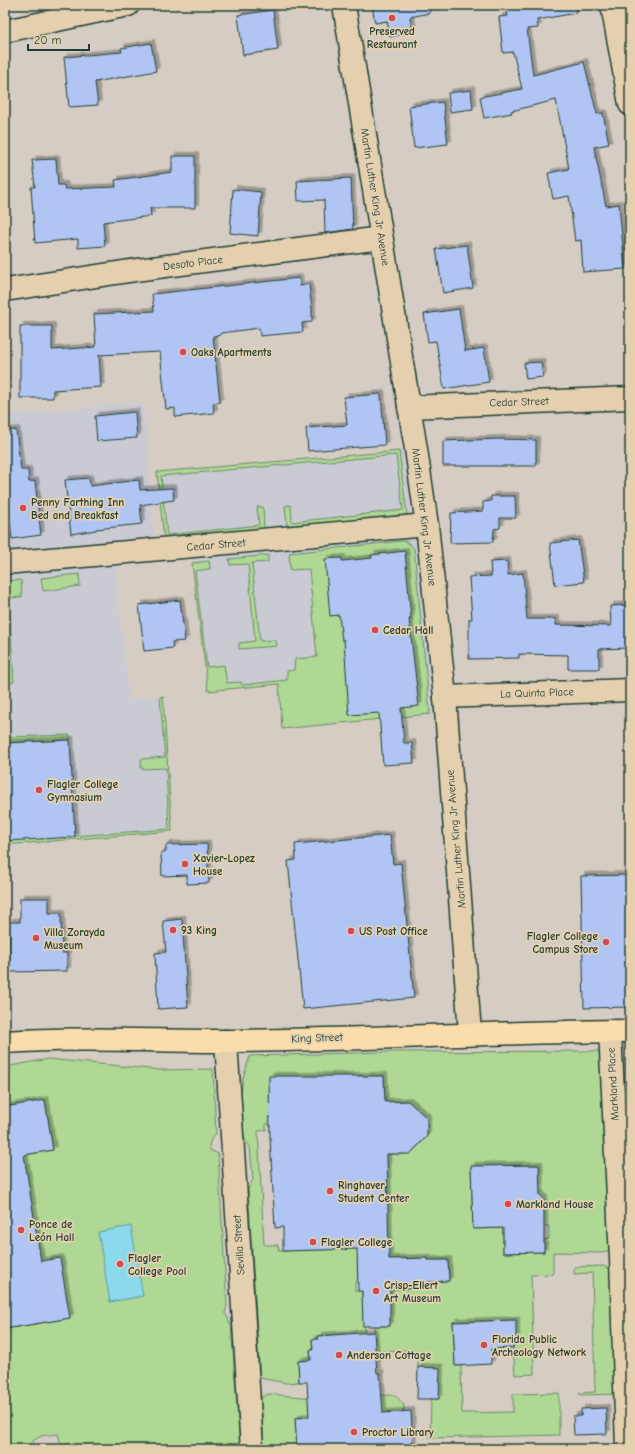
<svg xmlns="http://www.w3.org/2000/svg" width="635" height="1454" font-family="'Comic Neue',sans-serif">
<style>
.built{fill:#cacbd2}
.green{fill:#afd895;stroke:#678a64;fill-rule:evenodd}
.water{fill:#8cd8ec;stroke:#609aa2}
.building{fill:#b1c5f4;stroke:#1f3d34;filter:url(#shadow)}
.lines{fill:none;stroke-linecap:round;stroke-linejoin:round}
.minor-casing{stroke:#1f3d34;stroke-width:25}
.major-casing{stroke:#1f3d34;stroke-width:25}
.minor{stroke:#e4d0af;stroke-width:22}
.major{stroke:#faddab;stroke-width:22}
.poi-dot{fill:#d1495b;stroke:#e4d0af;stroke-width:1.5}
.labels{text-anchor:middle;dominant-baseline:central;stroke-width:3.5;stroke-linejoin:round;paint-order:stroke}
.poi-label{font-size:11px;font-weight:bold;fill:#1f3d34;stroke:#e4d0af;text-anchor:start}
.street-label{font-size:11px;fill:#1f3d34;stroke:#e4d0af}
</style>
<defs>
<filter id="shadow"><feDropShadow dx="3.5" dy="-3.5" stdDeviation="0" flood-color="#0004"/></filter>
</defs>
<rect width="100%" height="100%" fill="#d5cdc4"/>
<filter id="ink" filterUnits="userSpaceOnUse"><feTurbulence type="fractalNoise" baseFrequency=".025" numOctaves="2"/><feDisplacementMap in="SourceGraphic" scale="8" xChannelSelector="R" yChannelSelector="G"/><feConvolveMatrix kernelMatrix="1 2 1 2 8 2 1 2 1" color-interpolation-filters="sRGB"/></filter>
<g filter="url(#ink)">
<g class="built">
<polygon points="5,377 9,414 143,403 155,538 5,552"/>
<polygon points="416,449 446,713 282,729 279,684 208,691 190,547 165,549 157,472"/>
<polygon points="114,553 129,699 163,696 172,831 5,845 5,563"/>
</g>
<g class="green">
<polygon points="399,451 407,515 287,527 285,506 291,505 292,522 403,510 396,455 161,476 167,535 259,525 257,507 263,507 264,529 164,540 157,472"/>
<polygon points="403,541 407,542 414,548 430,714 282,729 279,684 208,691 192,563 209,561 210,569 195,571 207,667 224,665 227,683 241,682 242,685 287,680 287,671 294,670 295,659 317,657 309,569 290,570 289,553"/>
<polygon points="268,555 268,562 252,563 260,641 276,640 277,646 239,649 239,643 255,641 248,564 230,565 229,559"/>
<polygon points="79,574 80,586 43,591 41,578"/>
<polygon points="21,580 22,597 9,598 14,682 5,683 5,581"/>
<polygon points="163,696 172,831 5,845 5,841 169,829 166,768 141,769 141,759 165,757 160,697"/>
<polygon points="70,735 70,740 5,743 5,737"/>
<path d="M 601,1051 L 612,1250 L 602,1253 L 553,1252 L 553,1274 L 531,1275 L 534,1374 L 515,1375 L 513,1342 L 516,1342 L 515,1320 L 453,1322 L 455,1365 L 461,1366 L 462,1413 L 513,1412 L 513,1394 L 559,1393 L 559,1435 L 430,1438 L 431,1399 L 439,1399 L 436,1368 L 418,1367 L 417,1350 L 376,1351 L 372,1348 L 375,1348 L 374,1326 L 390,1326 L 389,1289 L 427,1288 L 427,1282 L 449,1281 L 448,1260 L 427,1260 L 427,1258 L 387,1259 L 358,1282 L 355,1282 L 355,1291 L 362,1291 L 365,1338 L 344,1334 L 318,1336 L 318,1339 L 312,1340 L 313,1350 L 310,1350 L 311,1360 L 298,1361 L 299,1382 L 286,1383 L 260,1378 L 249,1204 L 248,1190 L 253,1179 L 250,1147 L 244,1138 L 241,1094 L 243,1078 L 250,1056 L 384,1052 ZM 384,1076 L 385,1102 L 405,1101 L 427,1118 L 427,1136 L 415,1149 L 406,1150 L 406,1154 L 387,1154 L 388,1248 L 279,1251 L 278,1245 L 264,1245 L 258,1131 L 266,1130 L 266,1124 L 271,1123 L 269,1077 ZM 539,1165 L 541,1226 L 549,1226 L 549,1239 L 544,1240 L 544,1252 L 503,1253 L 503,1228 L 473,1229 L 471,1166 Z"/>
<path d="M 48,1059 L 160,1070 L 213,1069 L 216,1134 C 211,1138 208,1143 210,1150 L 218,1154 L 227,1306 L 225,1313 L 228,1318 L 229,1323 L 231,1324 L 240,1449 L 74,1449 L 73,1443 L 61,1445 L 58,1434 L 41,1436 L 33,1441 L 34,1449 L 5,1449 L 5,1329 L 70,1318 L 41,1261 L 24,1155 L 53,1150 L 45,1100 L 5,1107 L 5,1067 Z"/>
<polygon points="604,1266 613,1271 618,1394 582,1395 578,1393 595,1392 592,1273 574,1274 574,1267"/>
<polygon points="269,1394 314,1398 395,1395 404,1405 404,1411 295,1418 297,1449 264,1449 261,1397"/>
</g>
<polygon class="water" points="131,1226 143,1296 110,1302 98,1232"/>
<g class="building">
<polygon points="372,5 429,5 430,13 410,17 413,32 390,37 387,21 375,23"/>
<polygon points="506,5 575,5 576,13 537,20 538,28 527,29 533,75 584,62 597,114 603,113 609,144 594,147 606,206 619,204 625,269 583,272 581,240 575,241 569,196 553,199 548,173 569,169 556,100 511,111 512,113 484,118 480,97 522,89 513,52 503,53 499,17 508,16"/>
<polygon points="273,10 278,50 243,55 238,15"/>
<polygon points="151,43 156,71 95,82 98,105 69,107 64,57 122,52 121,48"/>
<polygon points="471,90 473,109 450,112 448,93"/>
<polygon points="443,102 448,144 414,148 409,106"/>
<polygon points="172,156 195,156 195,208 150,208 151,216 103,222 105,246 78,248 78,239 35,243 31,187 35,187 32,160 56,159 58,185 64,185 65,189 116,187 115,180 172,172"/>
<polygon points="351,178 353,229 325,233 324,200 298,201 297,181"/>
<polygon points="233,189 261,192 258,236 230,233"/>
<polygon points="467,245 473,288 443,293 436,249"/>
<polygon points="299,278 300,286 309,284 312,309 312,322 302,323 303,332 260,336 259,328 221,333 221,335 213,336 220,402 213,403 214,413 175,417 175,408 166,409 160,352 99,355 101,387 53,390 53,398 20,398 20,326 52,326 52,350 96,347 94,314 154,311 152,294"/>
<polygon points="459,309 465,351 484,348 489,382 444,389 436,341 428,342 424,314"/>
<polygon points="541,362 543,377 526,379 524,363"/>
<polygon points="381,394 385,445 308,451 306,428 347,425 344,397"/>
<polygon points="135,412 137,438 97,441 95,416"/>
<polygon points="16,430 21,470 28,470 29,482 35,481 41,535 12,539 5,475 5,431"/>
<polygon points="499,439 536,440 536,466 443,466 443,441"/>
<polygon points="89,478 90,486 139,480 140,490 173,488 174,500 140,505 142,524 96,529 96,530 71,534 65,480"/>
<polygon points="491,496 515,496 516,518 500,518 500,528 494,529 493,542 450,543 451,513 483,511 483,502 491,501"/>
<polygon points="578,540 584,582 555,585 550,543"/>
<polygon points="405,551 411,619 409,619 419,706 401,708 404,743 412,743 414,763 383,765 379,713 349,715 344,640 342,640 339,615 330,616 325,559 342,558 342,561 372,558 371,555"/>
<polygon points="507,561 508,575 523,573 527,619 556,619 556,625 611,626 610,606 630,605 630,648 599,649 599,669 568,669 568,655 519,654 519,658 469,659 469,619 472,619 469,577 491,576 490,562"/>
<polygon points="180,600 185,641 172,642 173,648 144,651 139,605"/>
<polygon points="70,740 75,837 5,841 5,743"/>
<polygon points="390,835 393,864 401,863 414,998 303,1009 288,861 296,860 295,844"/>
<polygon points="207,844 209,883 187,884 187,875 162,876 161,852 166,852 166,845"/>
<polygon points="630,875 630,1007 584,1008 581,876"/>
<polygon points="20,898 49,898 49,913 61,913 62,953 67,953 67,971 10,972 9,922 20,922"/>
<polygon points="182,919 188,1007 158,1009 155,953 166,952 163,921"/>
<polygon points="269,1076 384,1076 385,1102 408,1101 427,1118 427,1136 410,1154 387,1154 389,1259 427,1258 427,1260 448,1260 449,1281 427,1282 427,1288 390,1289 390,1326 363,1326 362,1291 358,1291 357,1249 283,1251 283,1227 275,1228 270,1138"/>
<polygon points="45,1100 53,1150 24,1155 41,1261 60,1258 70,1318 5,1329 5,1107"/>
<polygon points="539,1165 540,1195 544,1199 544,1252 503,1253 503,1228 473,1229 471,1166"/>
<polygon points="516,1320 516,1342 513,1342 513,1348 491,1349 491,1364 455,1366 453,1322"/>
<polygon points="374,1332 377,1373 380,1373 383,1413 411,1411 413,1449 297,1449 295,1418 309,1417 307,1382 299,1382 298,1361 311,1360 310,1350 313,1350 312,1339 318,1339 318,1336"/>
<polygon points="418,1367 440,1368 439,1399 417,1399"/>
<polygon points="606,1408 607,1434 574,1435 573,1416 581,1416 581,1409"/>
</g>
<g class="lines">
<g class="minor-casing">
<g id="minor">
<polyline points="344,5 416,449 427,525 445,697 470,1033"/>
<polyline points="612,5 630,104"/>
<polyline points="5,31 128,5"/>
<polyline points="5,290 136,270 381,238"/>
<polyline points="409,407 630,398"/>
<polyline points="5,563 427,525"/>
<polyline points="445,697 630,690"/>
<polyline points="610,1031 621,1259 627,1449"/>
<polyline points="226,1041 252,1449"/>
</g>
</g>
<g class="major-casing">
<path id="major" d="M 5,1042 C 78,1037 152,1041 225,1041 C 360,1040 495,1032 630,1031"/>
</g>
<use href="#minor" class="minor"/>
<use href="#major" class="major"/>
</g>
</g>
<g class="poi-dot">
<circle cx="392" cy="18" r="4"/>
<circle cx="183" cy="352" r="4"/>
<circle cx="23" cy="508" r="4"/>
<circle cx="375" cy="630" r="4"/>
<circle cx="39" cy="790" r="4"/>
<circle cx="185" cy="864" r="4"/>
<circle cx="173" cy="930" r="4"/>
<circle cx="351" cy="931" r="4"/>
<circle cx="36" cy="938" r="4"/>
<circle cx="606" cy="942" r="4"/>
<circle cx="330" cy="1191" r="4"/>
<circle cx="508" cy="1204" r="4"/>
<circle cx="21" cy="1230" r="4"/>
<circle cx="313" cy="1242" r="4"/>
<circle cx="120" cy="1264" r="4"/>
<circle cx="376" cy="1291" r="4"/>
<circle cx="484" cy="1345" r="4"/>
<circle cx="339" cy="1355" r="4"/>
<circle cx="354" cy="1432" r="4"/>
</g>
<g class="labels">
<g class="poi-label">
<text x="392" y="31" text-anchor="middle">Preserved<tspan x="392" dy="13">Restaurant</tspan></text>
<text x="191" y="352">Oaks Apartments</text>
<text x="31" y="502">Penny Farthing Inn<tspan x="31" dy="13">Bed and Breakfast</tspan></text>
<text x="383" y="630">Cedar Hall</text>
<text x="47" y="784">Flagler College<tspan x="47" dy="13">Gymnasium</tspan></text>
<text x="193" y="858">Xavier-Lopez<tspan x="193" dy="13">House</tspan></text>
<text x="181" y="930">93 King</text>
<text x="359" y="931">US Post Office</text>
<text x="44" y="932">Villa Zorayda<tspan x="44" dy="13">Museum</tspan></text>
<text x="598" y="936" text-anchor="end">Flagler College<tspan x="598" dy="13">Campus Store</tspan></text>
<text x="338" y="1185">Ringhaver<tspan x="338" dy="13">Student Center</tspan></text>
<text x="516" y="1204">Markland House</text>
<text x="29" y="1224">Ponce de<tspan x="29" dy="13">León Hall</tspan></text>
<text x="321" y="1242">Flagler College</text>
<text x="128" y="1258">Flagler<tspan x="128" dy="13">College Pool</tspan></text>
<text x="384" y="1285">Crisp-Ellert<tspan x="384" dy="13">Art Museum</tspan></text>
<text x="492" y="1339">Florida Public<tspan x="492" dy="13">Archeology Network</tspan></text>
<text x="347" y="1355">Anderson Cottage</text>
<text x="362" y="1432">Proctor Library</text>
</g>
<g class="street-label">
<text transform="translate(375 197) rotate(81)">Martin Luther King Jr Avenue</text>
<text transform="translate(193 263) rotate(-7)">Desoto Place</text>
<text transform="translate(519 402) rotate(-2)">Cedar Street</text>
<text transform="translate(424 517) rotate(83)">Martin Luther King Jr Avenue</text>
<text transform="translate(216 545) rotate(-5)">Cedar Street</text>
<text transform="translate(537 693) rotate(-2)">La Quinta Place</text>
<text transform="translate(456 839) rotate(-95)">Martin Luther King Jr Avenue</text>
<text transform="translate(317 1038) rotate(-2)">King Street</text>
<text transform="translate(613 1084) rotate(-93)">Markland Place</text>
<text transform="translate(239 1245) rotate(-94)">Sevilla Street</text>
</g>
</g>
<rect width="635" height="1454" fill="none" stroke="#e4d0af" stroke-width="20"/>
<rect x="10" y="10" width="615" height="1434" fill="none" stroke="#1f3d34" stroke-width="1.5" filter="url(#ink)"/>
<path d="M28 44v6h61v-6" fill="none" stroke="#1f3d34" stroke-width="2"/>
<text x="34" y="44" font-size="12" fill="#1f3d34" stroke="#e4d0af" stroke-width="3" paint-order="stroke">20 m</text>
</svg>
